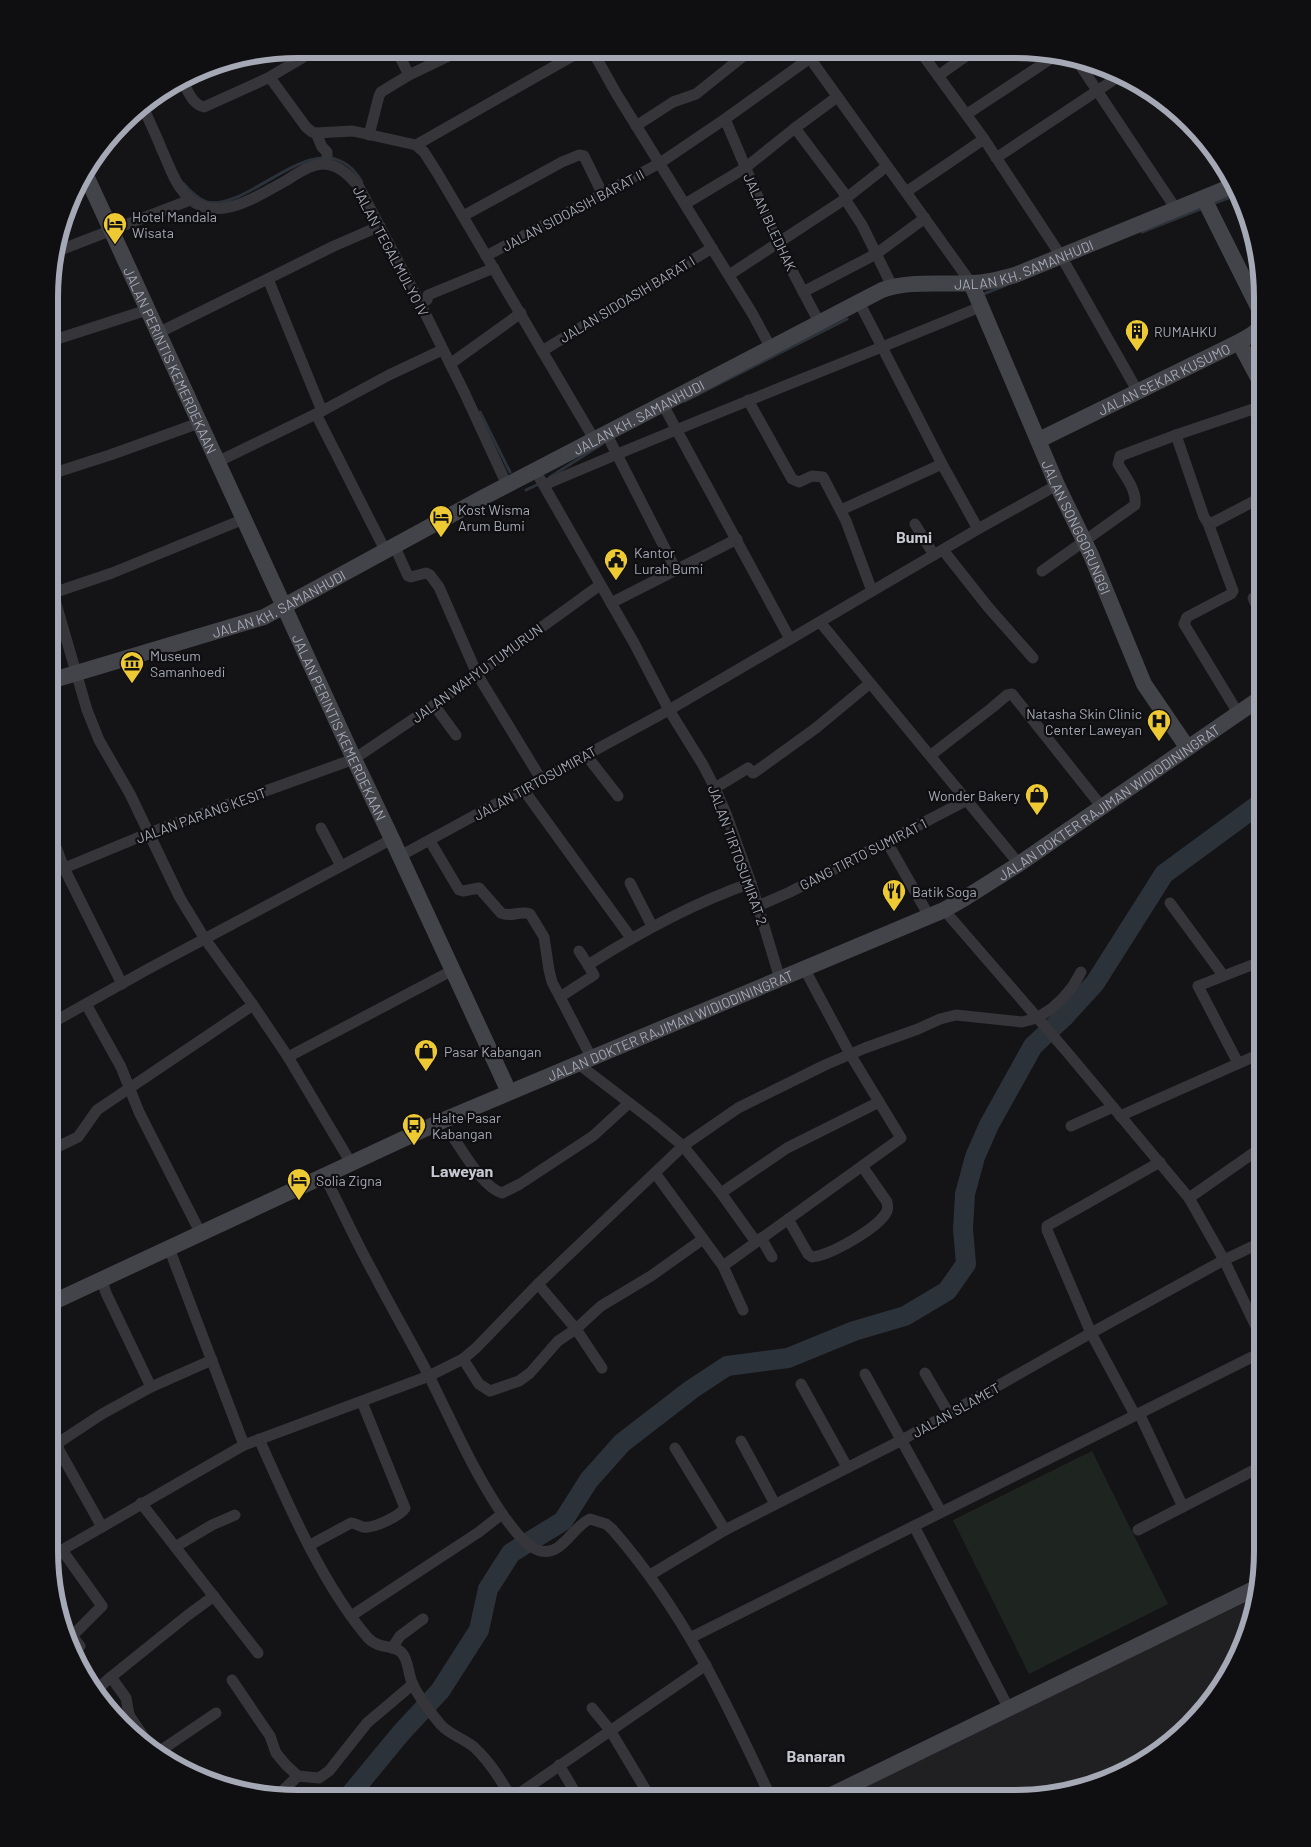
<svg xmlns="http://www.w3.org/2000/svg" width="1311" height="1847" font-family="Barlow,sans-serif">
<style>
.built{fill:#201f22}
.green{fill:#1e2520}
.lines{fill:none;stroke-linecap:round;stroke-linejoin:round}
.stream{stroke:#2c323a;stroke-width:3}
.river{stroke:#2c323a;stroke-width:20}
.street{stroke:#35353a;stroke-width:11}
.secondary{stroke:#43434a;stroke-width:16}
.labels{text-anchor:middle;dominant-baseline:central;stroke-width:4.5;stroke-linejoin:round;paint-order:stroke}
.street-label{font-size:14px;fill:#a5a8b5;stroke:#0f0e10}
.poi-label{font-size:14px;fill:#a5a8b5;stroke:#0f0e10;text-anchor:start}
.quarter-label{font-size:16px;font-weight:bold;fill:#c6c8d1;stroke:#0f0e10}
.rim{fill:none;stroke:#a5a8b5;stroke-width:6}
</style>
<rect width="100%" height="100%" fill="#141315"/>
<polygon class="built" points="1255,1598 1249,1630 1220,1688 1178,1737 1124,1773 1078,1790 1015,1798 837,1798"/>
<polygon class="green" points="1092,1451 1168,1604 1029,1674 953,1520"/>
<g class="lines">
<g class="stream">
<path d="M 330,158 C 344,160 355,170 362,182"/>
<path d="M 183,183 C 189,190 197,199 207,202 C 239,210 289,157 324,158"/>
<polyline points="1212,204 1239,194"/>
<polyline points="1142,232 1203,208"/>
<polyline points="981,295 1006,285"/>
<polyline points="685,401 847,319"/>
<polyline points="480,412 510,472"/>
<polyline points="550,477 602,444"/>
<polyline points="526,490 541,483"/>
</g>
<polyline class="river" points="349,1796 401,1733 440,1691 479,1630 488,1589 511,1553 563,1521 589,1480 622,1443 692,1389 727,1366 788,1358 854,1331 905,1316 947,1291 966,1264 963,1229 965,1194 975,1157 989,1125 1033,1046 1064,1017 1095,983 1164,874 1262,802"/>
<g class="street">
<polyline points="396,49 409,75"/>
<polyline points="592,50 616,93 752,313 771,348"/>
<polyline points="804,50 971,283"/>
<polyline points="920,51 984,139 1061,256 1138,392"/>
<polyline points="1076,59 1176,209"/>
<polyline points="938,76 973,51"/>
<polyline points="268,78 302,58"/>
<path d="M 183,82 C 188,91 192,104 204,107 L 268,78 L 271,79 L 306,127 L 312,132 L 316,133 L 353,131 L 416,145 L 424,152 L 438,174 L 594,439"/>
<path d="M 142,105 C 149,120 156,135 162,150 C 169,165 174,182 185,194 C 213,227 258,196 287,180 C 298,173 313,163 326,164 C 340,166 350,176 359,187 L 420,303 L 465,394 L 507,485"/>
<polyline points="967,114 1058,54"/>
<polyline points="725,119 778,244 819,322"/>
<polyline points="636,126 673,102 696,94 751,50"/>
<polyline points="795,128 844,193 845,199 862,225 892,286"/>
<polyline points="316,133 322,147 327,152 327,164"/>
<polyline points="369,135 379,96 381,92 409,75 463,49"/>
<polyline points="416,145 583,50"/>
<polyline points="996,158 1121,75"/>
<polyline points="906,192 984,139"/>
<polyline points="685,204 745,168 795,128 837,97"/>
<polyline points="463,216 562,162 579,155 584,156 603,195"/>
<polyline points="55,252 190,200"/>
<polyline points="486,256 660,163 725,119 810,58"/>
<polyline points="729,275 845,199 887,166"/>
<polyline points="268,279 322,411"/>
<polyline points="803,292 876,254 925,218"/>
<polyline points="859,302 942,464 978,529"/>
<polyline points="420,303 427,300 428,295 494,268"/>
<polyline points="158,333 334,246 380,226"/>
<polyline points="51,341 147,310"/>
<polyline points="542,351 712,248"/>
<polyline points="450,364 521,313"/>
<polyline points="748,400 792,479 799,482 812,476 823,477 846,521 872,591"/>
<polyline points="662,403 790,639"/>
<polyline points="316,414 385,550"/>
<polyline points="606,433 676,570"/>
<polyline points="1176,435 1204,517 1208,523 1233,591 1231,594 1187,617 1184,624 1238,713"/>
<polyline points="217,462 322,411 389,375 442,350"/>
<polyline points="535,470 634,643 669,710 703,765 715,788 727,816 751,883 780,979"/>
<polyline points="51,474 110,455 199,423"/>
<path d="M 544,485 C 688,423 835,367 980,307"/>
<polyline points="841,510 942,464"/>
<polyline points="1208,523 1214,522 1262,497"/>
<polyline points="915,524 934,555"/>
<polyline points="394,545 408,576 411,577 426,573 430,575 439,587 477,674 541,779"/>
<polyline points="943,550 988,607 1033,658"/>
<path d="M 1042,571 L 1135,505 C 1137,490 1125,476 1118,464 L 1120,456 L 1176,435 L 1262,406"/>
<polyline points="50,583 87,710 99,740 130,794 180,898 205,939 253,1005 288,1057 351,1163"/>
<polyline points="53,593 112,573 244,519"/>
<polyline points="1253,598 1262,617"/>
<polyline points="611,603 737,539"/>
<polyline points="820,622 1019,864"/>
<polyline points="434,705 456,735"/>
<polyline points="586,755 618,796"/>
<polyline points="931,755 993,707 1007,695 1012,694 1102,807"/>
<polyline points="715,788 748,768 753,773 755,772 816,728 869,684"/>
<polyline points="523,789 631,938"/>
<polyline points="321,828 341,866"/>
<polyline points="50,832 64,868 122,984"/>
<path d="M 430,841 L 459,890 L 463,891 L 479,888 L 501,913 C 511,918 520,910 530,914 L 544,937 L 549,970 L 552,982 L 560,997"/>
<polyline points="887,842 929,916"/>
<polyline points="400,856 669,710 978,529 1057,485"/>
<polyline points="50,874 149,833 354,759 434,705 600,585"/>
<polyline points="630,883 652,926"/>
<polyline points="1170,903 1223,975"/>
<polyline points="758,906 790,892 967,800"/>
<polyline points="944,910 1067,1052 1189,1198 1224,1260 1262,1339"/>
<polyline points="579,951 588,965"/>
<polyline points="86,1004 121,1067 139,1112 201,1234"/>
<polyline points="50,1024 148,969 392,839"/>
<polyline points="288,1057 453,970"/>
<path d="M 591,1057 L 560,997 L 594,975 L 588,965 C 640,932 693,903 751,883"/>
<polyline points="577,1063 653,1121 683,1146 721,1193 756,1242"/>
<polyline points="1238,1063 1198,986 1262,961"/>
<polyline points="1120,1116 1262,1053"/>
<polyline points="1071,1126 1113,1107"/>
<path d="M 452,1136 C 464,1152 482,1187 502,1193 L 520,1184 L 593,1136 L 629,1103"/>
<polyline points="49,1151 78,1137 97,1110 253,1005"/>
<polyline points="655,1173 723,1266 743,1310"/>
<path d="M 324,1175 C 341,1208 356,1242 374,1274 C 392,1309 412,1343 430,1378 C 453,1424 474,1473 503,1515 C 512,1527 526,1548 541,1551 C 562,1556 573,1526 590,1519 L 606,1524 L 612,1529 C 683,1610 726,1701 771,1798"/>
<polyline points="721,1193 787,1148 879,1102"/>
<polyline points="1189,1198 1262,1147"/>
<path d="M 788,1219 L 808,1254 L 812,1257 C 831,1255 876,1229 886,1213 C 888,1210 888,1206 887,1202 L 862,1166"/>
<polyline points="761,1238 772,1257"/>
<polyline points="169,1248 244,1445"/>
<polyline points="723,1266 901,1138 850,1054 804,968"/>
<polyline points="101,1278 106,1293 151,1387"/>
<polyline points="538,1284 576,1329 602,1368"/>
<polyline points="463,1359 479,1384 490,1391 519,1381 530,1373 558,1341 576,1329 601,1306 651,1276 703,1239"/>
<polyline points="925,1373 949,1414"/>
<polyline points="865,1374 941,1512"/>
<polyline points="801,1384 847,1467"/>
<polyline points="1139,1413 1183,1507"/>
<polyline points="1135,1415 1091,1333 1047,1230 1047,1226 1160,1162"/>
<path d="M 259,1439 C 288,1504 322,1584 368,1638 C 379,1650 394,1644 402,1653 C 409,1661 408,1675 413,1685 C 417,1694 434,1717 441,1725 C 450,1735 465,1739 475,1748 C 490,1762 501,1780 511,1797"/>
<polyline points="741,1441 775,1504"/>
<polyline points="675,1448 725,1530"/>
<polyline points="141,1503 258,1653"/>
<polyline points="914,1526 1009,1709"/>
<polyline points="102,1527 59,1450 58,1443 102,1414 151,1387 212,1360"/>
<polyline points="1138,1530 1262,1466"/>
<path d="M 310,1545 L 351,1523 C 356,1523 358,1526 363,1527 C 373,1529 400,1516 405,1508 L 362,1402"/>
<polyline points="175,1547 212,1525 235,1515"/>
<polyline points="62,1550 102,1606 72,1636 80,1646 72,1654"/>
<polyline points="50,1557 244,1445 429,1376 463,1359 476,1348 538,1284 683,1146 738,1108 825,1065 865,1048 918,1029 940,1019 956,1015 1022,1022 1037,1018 1051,1009 1062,999 1073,986 1081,972"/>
<polyline points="650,1575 725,1530 902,1440 1091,1333 1224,1260 1262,1242"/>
<polyline points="351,1616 479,1532 502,1514"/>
<polyline points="690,1638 1262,1352"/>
<polyline points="392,1648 400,1636 423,1619"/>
<polyline points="111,1677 188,1615 214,1596"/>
<polyline points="232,1680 270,1736 276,1753 286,1765 298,1776 319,1778 329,1771 367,1723 413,1684"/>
<polyline points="95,1691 111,1677 126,1698 129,1715 154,1752"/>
<polyline points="592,1708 610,1730 650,1797"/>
<polyline points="157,1753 216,1713"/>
<polyline points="559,1765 578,1797"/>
<polyline points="277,1796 298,1776"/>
<polyline points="514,1797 706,1665"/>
</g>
<g class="secondary">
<path id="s1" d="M 84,171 L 354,759 L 392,839 L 509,1092"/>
<path id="s2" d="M 971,283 L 1057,485 L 1091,555 L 1144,684 L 1187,747"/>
<polyline points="1239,342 1262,385"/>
<path id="s3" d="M 1039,440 L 1239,342 C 1253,334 1266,329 1260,311 L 1204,199"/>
<path id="s4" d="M 50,681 L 264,617 L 484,497 L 882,290 C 910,280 942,285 972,283 C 987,283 1001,279 1015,275 L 1235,185"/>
<path id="s5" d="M 49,1304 L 444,1120 L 944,910 L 965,898 L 1019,864 L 1262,697"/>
<polyline points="825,1798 1258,1587"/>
</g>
</g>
<defs>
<g id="hotel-pin" transform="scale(1.25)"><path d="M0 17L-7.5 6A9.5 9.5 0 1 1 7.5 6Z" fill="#edca34" stroke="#0f0e10"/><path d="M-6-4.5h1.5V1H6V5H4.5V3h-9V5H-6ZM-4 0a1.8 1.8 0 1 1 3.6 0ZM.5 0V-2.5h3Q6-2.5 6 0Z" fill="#111"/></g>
<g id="building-pin" transform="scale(1.25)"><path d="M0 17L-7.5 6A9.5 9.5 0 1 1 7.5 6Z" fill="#edca34" stroke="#0f0e10"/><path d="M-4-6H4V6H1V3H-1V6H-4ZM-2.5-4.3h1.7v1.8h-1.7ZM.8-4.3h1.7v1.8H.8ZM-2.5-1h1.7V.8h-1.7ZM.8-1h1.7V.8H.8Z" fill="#111"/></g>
<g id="civic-pin" transform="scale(1.25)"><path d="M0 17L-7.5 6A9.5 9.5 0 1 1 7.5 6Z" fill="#edca34" stroke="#0f0e10"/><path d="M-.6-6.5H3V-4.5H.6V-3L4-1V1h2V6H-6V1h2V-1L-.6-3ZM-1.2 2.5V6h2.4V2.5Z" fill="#111"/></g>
<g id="museum-pin" transform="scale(1.25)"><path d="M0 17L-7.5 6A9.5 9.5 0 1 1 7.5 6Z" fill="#edca34" stroke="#0f0e10"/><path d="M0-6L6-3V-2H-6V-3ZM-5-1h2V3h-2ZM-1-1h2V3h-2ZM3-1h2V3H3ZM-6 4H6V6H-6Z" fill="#111"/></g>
<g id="hospital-pin" transform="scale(1.25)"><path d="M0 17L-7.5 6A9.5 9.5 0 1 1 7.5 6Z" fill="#edca34" stroke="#0f0e10"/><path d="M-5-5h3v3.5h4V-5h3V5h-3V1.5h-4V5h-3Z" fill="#111"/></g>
<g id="shop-pin" transform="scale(1.25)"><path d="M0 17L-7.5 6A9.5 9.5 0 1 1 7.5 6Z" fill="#edca34" stroke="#0f0e10"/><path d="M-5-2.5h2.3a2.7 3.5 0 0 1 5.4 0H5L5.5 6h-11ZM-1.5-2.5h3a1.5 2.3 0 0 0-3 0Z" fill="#111"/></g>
<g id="restaurant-pin" transform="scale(1.25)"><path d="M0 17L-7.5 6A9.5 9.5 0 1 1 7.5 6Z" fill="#edca34" stroke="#0f0e10"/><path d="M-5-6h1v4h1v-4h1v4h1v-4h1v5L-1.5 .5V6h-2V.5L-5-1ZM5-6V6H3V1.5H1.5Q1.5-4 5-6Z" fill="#111"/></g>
<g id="bus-pin" transform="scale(1.25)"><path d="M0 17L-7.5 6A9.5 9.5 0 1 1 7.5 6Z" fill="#edca34" stroke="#0f0e10"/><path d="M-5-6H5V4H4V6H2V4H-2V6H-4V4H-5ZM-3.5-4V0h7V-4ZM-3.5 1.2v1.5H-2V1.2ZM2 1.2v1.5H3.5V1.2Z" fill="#111"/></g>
</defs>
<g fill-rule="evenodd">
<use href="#hotel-pin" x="115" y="224"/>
<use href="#building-pin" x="1137" y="331"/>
<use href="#hotel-pin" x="441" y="517"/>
<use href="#civic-pin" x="616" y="560"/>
<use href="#museum-pin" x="132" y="663"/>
<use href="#hospital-pin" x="1159" y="721"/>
<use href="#shop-pin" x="1037" y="795"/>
<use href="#restaurant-pin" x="894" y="891"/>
<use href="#shop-pin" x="426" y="1051"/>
<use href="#bus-pin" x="414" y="1125"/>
<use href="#hotel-pin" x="299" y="1180"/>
</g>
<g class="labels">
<g class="street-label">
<text transform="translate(573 210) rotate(-28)">JALAN SIDOASIH BARAT II</text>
<text transform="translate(770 222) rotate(65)">JALAN BLEDHAK</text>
<text transform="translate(391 251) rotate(62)">JALAN TEGALMULYO IV</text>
<text stroke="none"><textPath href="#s4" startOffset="1068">JALAN KH. SAMANHUDI</textPath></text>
<text transform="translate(627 299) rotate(-31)">JALAN SIDOASIH BARAT I</text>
<text stroke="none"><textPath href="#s1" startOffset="208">JALAN PERINTIS KEMERDEKAAN</textPath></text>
<text stroke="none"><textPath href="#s3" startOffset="139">JALAN SEKAR KUSUMO</textPath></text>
<text stroke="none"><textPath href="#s4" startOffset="648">JALAN KH. SAMANHUDI</textPath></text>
<text stroke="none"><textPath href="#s2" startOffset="266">JALAN SONGGORUNGGI</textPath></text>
<text stroke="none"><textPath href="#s4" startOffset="242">JALAN KH. SAMANHUDI</textPath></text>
<text transform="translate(477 673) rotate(-36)">JALAN WAHYU TUMURUN</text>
<text stroke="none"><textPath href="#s1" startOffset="612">JALAN PERINTIS KEMERDEKAAN</textPath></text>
<text transform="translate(535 783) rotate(-29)">JALAN TIRTOSUMIRAT</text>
<text stroke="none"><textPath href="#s5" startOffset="1175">JALAN DOKTER RAJIMAN WIDIODININGRAT</textPath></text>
<text transform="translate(201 815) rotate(-20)">JALAN PARANG KESIT</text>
<text transform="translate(863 854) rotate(-27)">GANG TIRTO SUMIRAT 1</text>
<text transform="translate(738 855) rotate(70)">JALAN TIRTOSUMIRAT 2</text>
<text stroke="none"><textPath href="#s5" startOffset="681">JALAN DOKTER RAJIMAN WIDIODININGRAT</textPath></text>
<text transform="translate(956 1410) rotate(-29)">JALAN SLAMET</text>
</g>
<g class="poi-label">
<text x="132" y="216">Hotel Mandala<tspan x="132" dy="16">Wisata</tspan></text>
<text x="1154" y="331">RUMAHKU</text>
<text x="458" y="509">Kost Wisma<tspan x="458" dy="16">Arum Bumi</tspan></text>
<text x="634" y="552">Kantor<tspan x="634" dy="16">Lurah Bumi</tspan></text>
<text x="150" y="655">Museum<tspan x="150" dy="16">Samanhoedi</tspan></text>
<text x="1142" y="713" text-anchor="end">Natasha Skin Clinic<tspan x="1142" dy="16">Center Laweyan</tspan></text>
<text x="1020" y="795" text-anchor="end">Wonder Bakery</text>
<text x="912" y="891">Batik Soga</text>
<text x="444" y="1051">Pasar Kabangan</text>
<text x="432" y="1117">Halte Pasar<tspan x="432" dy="16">Kabangan</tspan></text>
<text x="316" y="1180">Solia Zigna</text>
</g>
<g class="quarter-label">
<text x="914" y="536">Bumi</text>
<text x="462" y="1170">Laweyan</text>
<text x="816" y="1755">Banaran</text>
</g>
</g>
<path d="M0 0H1311V1847H0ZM297 58H1015A239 239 0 0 1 1254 297V1551A239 239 0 0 1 1015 1790H297A239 239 0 0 1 58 1551V297A239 239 0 0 1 297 58Z" fill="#0f0e10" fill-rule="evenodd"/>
<path class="rim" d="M297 58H1015A239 239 0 0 1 1254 297V1551A239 239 0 0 1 1015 1790H297A239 239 0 0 1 58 1551V297A239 239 0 0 1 297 58Z"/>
</svg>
